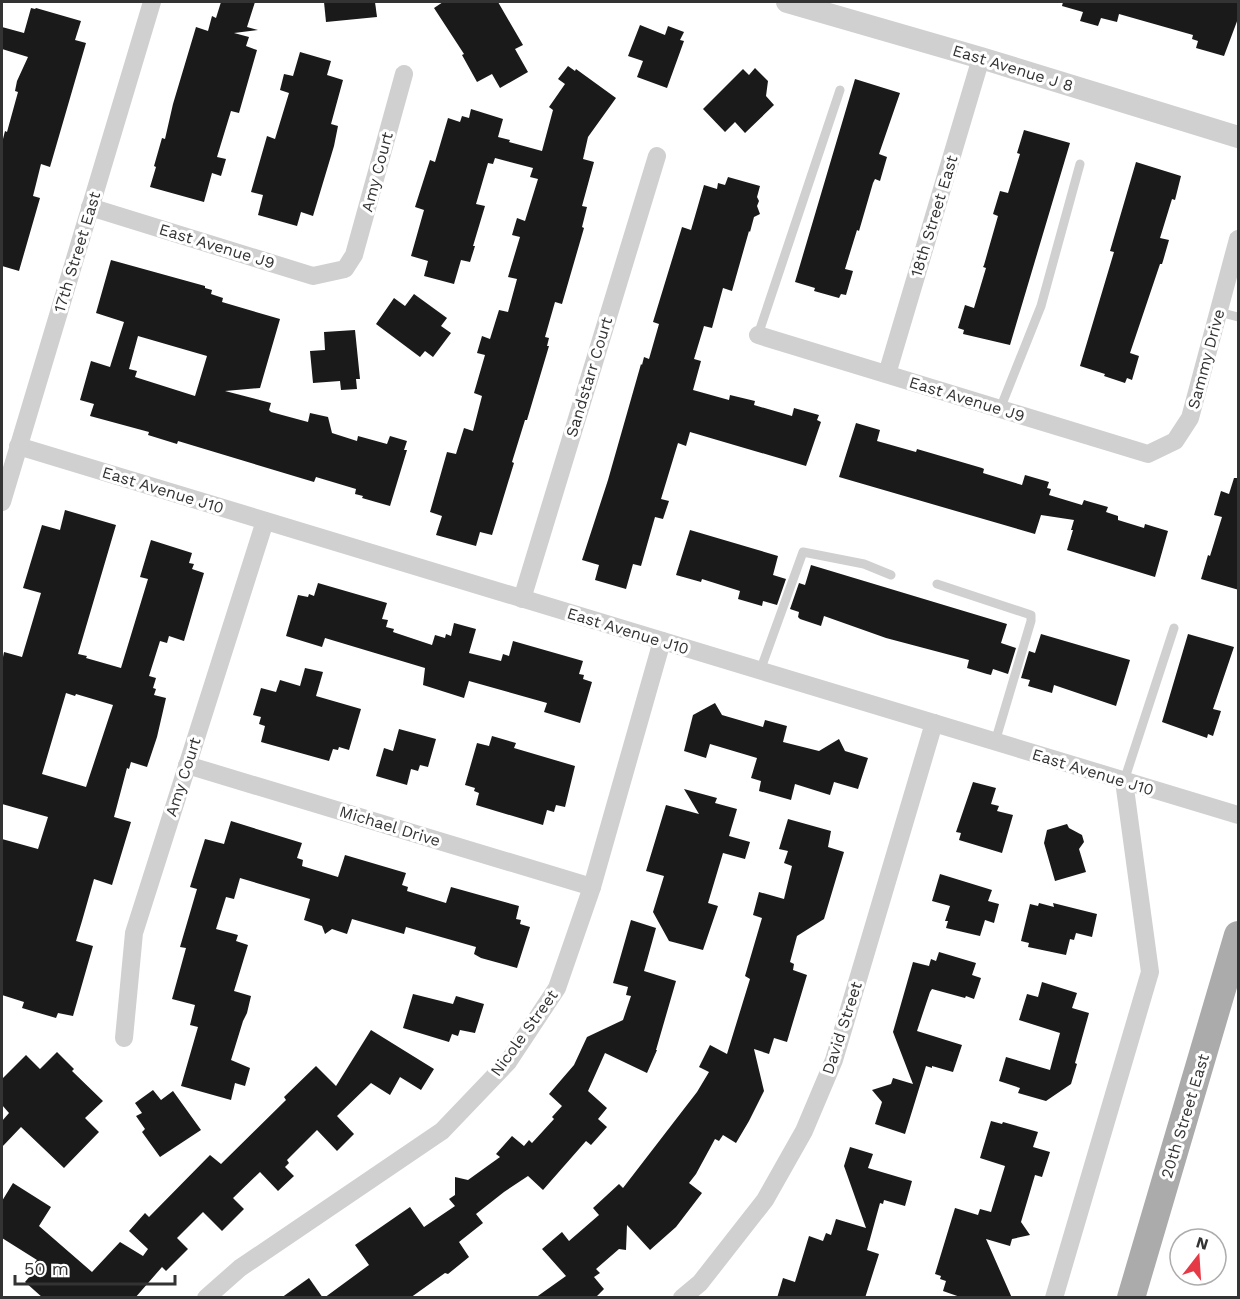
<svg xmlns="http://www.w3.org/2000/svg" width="1240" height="1299" font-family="'Work Sans',sans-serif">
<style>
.building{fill:#1a1a1a;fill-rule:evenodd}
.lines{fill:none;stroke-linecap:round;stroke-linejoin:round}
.service{stroke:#d0d0d0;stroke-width:9}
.minor{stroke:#d0d0d0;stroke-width:18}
.tertiary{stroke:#d0d0d0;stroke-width:22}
.primary{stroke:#ababab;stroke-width:28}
.labels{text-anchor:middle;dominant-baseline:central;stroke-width:6;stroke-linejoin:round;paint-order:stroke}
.street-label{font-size:16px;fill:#333;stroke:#fff}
</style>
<rect width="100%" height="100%" fill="#fff"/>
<g class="building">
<polygon points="221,2 255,2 247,27 258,30 234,33 249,37 246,46 257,50 239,113 231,111 217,157 226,159 221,176 212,173 204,202 150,187 156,167 154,166 162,138 165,139 173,104 196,27 208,31 212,16 216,18"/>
<polygon points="324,2 375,2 377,17 326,22"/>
<polygon points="443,2 498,2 523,45 515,49 528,72 500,88 492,74 477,82 462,55 464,54 434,8"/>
<polygon points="1063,2 1239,2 1239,16 1224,56 1196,48 1198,41 1192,39 1193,35 1119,14 1117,22 1101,18 1098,26 1080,21 1083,12 1062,6"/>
<polygon points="31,8 35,9 36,8 81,21 75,40 86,43 50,167 41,164 33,196 40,198 19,271 2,266 2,143 5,131 7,132 18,92 15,91 17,81 28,57 2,49 2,27 24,33"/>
<polygon points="640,25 665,35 668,26 684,32 680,40 684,41 667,88 637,77 643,61 628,56"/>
<polygon points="300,52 331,61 327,75 343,80 331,124 338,126 334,146 313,216 301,212 297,226 258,215 263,195 251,192 267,136 275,139 289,93 280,90 284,74 293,76"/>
<polygon points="568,66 575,71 576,69 616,98 588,137 583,159 594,162 582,206 587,207 582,227 584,228 562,304 555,302 545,337 549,338 547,346 549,346 527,420 525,420 512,462 514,463 492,535 480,532 476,546 436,535 442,516 430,512 447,452 456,454 464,428 473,431 482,396 474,393 485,355 477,353 482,336 490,339 499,310 508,312 517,279 508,277 520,237 512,235 517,218 525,221 538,179 530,177 533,168 495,158 493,164 488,163 476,204 485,206 473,246 475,246 470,262 461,260 454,284 424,276 428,261 411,256 424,210 415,207 430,160 435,162 448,118 460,122 462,116 469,118 471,109 503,119 498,137 510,140 509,142 542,151 553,110 549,107 565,84 558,79"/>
<polygon points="755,68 768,81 766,96 774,105 745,133 735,122 725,132 703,109 743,69 749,75"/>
<polygon points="855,79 900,93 879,154 887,157 880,181 875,179 873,183 859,231 857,230 845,269 853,271 846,295 841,294 839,298 814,291 815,288 795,282"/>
<polygon points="1024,130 1070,143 1010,345 963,334 964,330 958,328 965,305 974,308 986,268 983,267 984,265 998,216 993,214 1000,191 1008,193 1020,154 1017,153"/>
<polygon points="1136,162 1181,176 1175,200 1172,199 1160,238 1169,240 1163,261 1162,264 1160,264 1130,353 1139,356 1132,380 1127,378 1125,383 1104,376 1105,374 1080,366 1114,252 1110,251"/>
<polygon points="728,177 760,186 757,197 759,201 757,206 760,214 754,217 750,232 749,231 732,291 723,288 712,328 704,326 694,359 701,361 693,390 729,400 730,395 755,401 754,405 792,416 794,408 819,415 817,420 821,422 806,466 690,432 686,446 678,443 661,499 669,501 663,519 655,517 641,566 633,564 626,589 595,580 599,565 582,560 608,480 641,364 642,365 644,357 649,359 659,324 653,322 682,227 691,230 704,185 717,189 718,183 725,185"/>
<path d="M 111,260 L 205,286 L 205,288 L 212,290 L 211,294 L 223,298 L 222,302 L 280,319 L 260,388 L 225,391 L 271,403 L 269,410 L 271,412 L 308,422 L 310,413 L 328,417 L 332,433 L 357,441 L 358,436 L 387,444 L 390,436 L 407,441 L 404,450 L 407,450 L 390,506 L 362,498 L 363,496 L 355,494 L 356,489 L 316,477 L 314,482 L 178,441 L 177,444 L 148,435 L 149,432 L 90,416 L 94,404 L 80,400 L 91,361 L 110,367 L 124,322 L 96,313 ZM 138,336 L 207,356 L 195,396 L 135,377 L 137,371 L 129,369 Z"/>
<polygon points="414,294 447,318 441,326 451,333 433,357 425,351 420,357 376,324 394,298 405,306"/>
<polygon points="355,330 360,379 356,379 357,389 341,390 340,381 313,383 310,351 325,350 324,332"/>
<polygon points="856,423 880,430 877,441 916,452 917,449 982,468 984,469 983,473 1022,485 1025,475 1049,482 1047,488 1051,489 1049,495 1082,505 1084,500 1087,501 1108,507 1106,512 1118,516 1118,520 1144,528 1145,524 1168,531 1155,577 1067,550 1073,530 1071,530 1074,520 1041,515 1035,534 839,477"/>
<polygon points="1234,478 1239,478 1239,590 1201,579 1208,555 1210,556 1222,517 1214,515 1221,491 1229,494"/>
<path d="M 65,510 L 116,525 L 78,654 L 87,656 L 86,658 L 121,668 L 148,579 L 140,577 L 151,540 L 192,553 L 189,563 L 194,564 L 192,569 L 204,573 L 184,641 L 169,636 L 167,643 L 160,641 L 149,676 L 156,678 L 153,688 L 156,689 L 154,695 L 166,698 L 157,737 L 147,767 L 131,762 L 129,769 L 127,768 L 114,817 L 131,822 L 112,885 L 94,879 L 82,921 L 76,941 L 93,946 L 73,1016 L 58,1013 L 56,1018 L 22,1008 L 24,1002 L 2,995 L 2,839 L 38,849 L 48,817 L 2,804 L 2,662 L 4,652 L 22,657 L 41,593 L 23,588 L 42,525 L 60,530 ZM 66,693 L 75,696 L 76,694 L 113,705 L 86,787 L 42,774 Z"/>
<polygon points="690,530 778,556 773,575 786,579 777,605 763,601 762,606 738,599 740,591 702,579 701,582 676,575"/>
<polygon points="811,565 1007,624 1001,643 1016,648 1008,674 993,669 991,675 987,674 967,668 969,660 886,638 824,616 821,626 800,619 798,617 799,612 790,609 799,583 805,585"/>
<polygon points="318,583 387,603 382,619 388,620 386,627 394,629 393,632 432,645 435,635 445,638 446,634 451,636 454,623 476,629 469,653 501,661 503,654 509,656 513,641 583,661 579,674 584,675 583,679 592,682 580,723 544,712 547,703 469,681 464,698 423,685 425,668 325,638 322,647 286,636 298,595 308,597 309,594 314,596"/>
<polygon points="1041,634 1130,660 1116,706 1054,685 1052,693 1028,686 1030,680 1021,678 1029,651 1035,653"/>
<polygon points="1188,634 1234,647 1213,709 1221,711 1213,736 1208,734 1207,738 1162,722"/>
<polygon points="305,668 323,672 316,696 361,709 349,750 339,747 338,750 333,749 329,761 261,742 265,726 259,724 261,717 253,715 261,688 276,692 280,680 300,686"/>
<polygon points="715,703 722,715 763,727 765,720 787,726 783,742 819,751 839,739 845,751 868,758 858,789 834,782 830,795 795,784 791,800 759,791 761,781 751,778 757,758 710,744 706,758 684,751 693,715"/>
<polygon points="399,729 436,739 428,767 420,765 418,771 411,769 407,785 376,776 384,748 393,751"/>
<polygon points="492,736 516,743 514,748 575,766 565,807 556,805 554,812 547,810 543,825 476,805 479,793 474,791 475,788 465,785 477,743 489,746"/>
<polygon points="973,782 996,788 991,804 999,806 997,811 1013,815 1002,853 959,840 961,833 956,832"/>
<polygon points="684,789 717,798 715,803 737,809 729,836 750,842 745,859 723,853 708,903 718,906 703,950 669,941 653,912 664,876 646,871 666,805 699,814"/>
<polygon points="788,819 831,831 828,847 844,852 824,919 797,936 790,962 794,964 793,970 807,975 787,1042 774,1038 769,1054 754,1049 764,1091 749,1121 736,1143 723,1135 719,1141 715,1139 696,1174 689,1183 702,1193 676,1227 650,1250 627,1225 626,1250 619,1249 596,1269 600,1273 594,1277 604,1289 595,1298 535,1298 566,1276 542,1249 562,1232 569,1241 599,1215 593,1208 619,1184 623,1188 697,1092 709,1072 699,1067 710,1045 727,1054 750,979 745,976 762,918 753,915 759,892 784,899 792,866 784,863 788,851 779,849"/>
<polygon points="231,821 302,843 297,858 303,860 302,866 338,877 345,855 406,873 402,885 408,887 407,891 446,903 451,887 519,906 516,919 521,920 520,924 530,927 517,968 481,958 474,954 476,947 406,927 404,934 352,919 347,934 332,929 325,934 322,926 304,920 310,899 240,878 234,899 226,897 216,929 238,935 236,941 248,945 234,991 251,996 247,1013 243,1021 231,1060 250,1068 245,1086 235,1083 231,1100 181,1086 198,1027 190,1025 195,1005 172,999 186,948 180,947 197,889 190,887 205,839 224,844"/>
<polygon points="1067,824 1069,828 1082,835 1084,842 1079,849 1086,872 1055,881 1044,843 1047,830"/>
<polygon points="940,874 992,890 988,901 999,904 994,923 985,920 980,936 946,928 948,921 945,921 950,906 932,901"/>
<polygon points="1039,903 1054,907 1053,903 1097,914 1092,937 1076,933 1074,940 1070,939 1066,955 1028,947 1029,943 1021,941 1030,904 1038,906"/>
<polygon points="631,920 656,928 644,971 676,981 656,1050 657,1050 647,1073 605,1053 588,1091 607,1108 598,1119 607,1127 591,1145 586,1141 543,1190 528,1176 504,1192 476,1214 483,1223 459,1242 469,1257 448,1274 445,1273 410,1298 324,1298 369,1265 355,1245 410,1207 424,1227 455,1206 449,1199 455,1195 455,1177 468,1180 500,1157 496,1154 512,1136 524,1146 529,1140 532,1143 554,1119 552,1117 562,1106 549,1094 574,1065 587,1037 623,1020 631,996 626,995 628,987 613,983"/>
<polygon points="939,952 976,963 972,975 981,978 974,999 966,996 965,998 932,989 930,992 917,1031 962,1045 953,1072 932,1066 932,1068 926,1066 905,1134 875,1124 882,1102 872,1090 891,1084 893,1078 913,1084 893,1032 913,962 929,966 931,959 936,961"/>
<polygon points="1042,982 1077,993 1072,1008 1089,1013 1075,1063 1077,1064 1071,1084 1046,1101 1018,1093 1020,1088 999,1081 1006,1057 1050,1070 1060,1033 1019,1020 1027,994 1038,997"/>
<polygon points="413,994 453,1004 456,996 484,1004 475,1033 460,1030 458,1036 452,1034 449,1042 403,1028"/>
<polygon points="371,1030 434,1069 421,1090 400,1077 390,1095 371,1083 337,1116 354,1134 337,1151 317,1130 287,1160 289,1163 285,1167 294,1176 278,1191 260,1172 233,1198 244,1209 222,1231 203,1212 177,1238 188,1249 166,1271 162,1267 135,1298 43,1298 25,1282 36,1269 32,1265 37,1260 2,1238 2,1201 13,1183 51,1207 39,1226 92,1272 120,1242 143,1256 148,1249 129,1231 145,1213 149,1217 210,1155 221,1164 286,1100 284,1097 316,1066 336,1086"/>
<polygon points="57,1052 74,1069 72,1071 103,1101 85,1118 99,1132 64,1168 21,1127 2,1147 2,1121 9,1113 2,1105 2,1079 26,1055 40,1069"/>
<polygon points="153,1090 161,1100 173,1091 201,1130 160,1157 142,1132 145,1129 136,1116 142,1113 135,1103"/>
<polygon points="991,1121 1002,1124 1003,1122 1038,1132 1033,1147 1050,1152 1042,1177 1035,1175 1021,1222 1030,1235 1012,1239 1010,1246 986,1239 1012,1298 963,1298 943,1291 946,1281 940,1279 941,1276 935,1274 955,1208 978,1215 980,1209 991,1212 1005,1166 980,1158"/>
<polygon points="850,1147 873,1154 868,1168 912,1181 905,1206 884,1200 883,1204 880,1203 867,1250 879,1254 865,1298 777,1298 783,1278 795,1282 809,1236 823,1241 826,1233 831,1235 836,1219 866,1228 844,1166"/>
<polygon points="309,1278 323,1298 281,1298"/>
</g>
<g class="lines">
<g class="service">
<polyline points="1219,312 1238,317"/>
<polyline points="758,335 840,90"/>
<polyline points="1000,409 1041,306 1080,164"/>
<polyline points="937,584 1031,615 1031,621 995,742"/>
<polyline points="760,671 803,552 864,564 891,575"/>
<polyline points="1124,781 1174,628"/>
</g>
<g class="minor">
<polyline points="90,207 313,276 345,269 354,255 404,74"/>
<polyline points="758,335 1148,454 1175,441 1190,418 1238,239"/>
<polyline points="887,374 981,58"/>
<polyline points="18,446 1238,815"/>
<polyline points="2,502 152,2"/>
<polyline points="522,599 657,156"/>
<polyline points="187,765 592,887"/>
<polyline points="124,1038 134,933 265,521"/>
<polyline points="206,1298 240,1268 442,1131 508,1062 557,988 592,887 662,641"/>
<polyline points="682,1298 700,1283 765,1200 804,1131 834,1060 934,723"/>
<polyline points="1054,1298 1150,972 1124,781"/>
</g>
<polyline class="tertiary" points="787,2 981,58 1238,137"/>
<polyline class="primary" points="1131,1298 1238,935"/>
</g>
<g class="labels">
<g class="street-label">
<text transform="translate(1013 68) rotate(17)">East Avenue J 8</text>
<text transform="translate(377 172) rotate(-75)">Amy Court</text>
<text transform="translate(934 216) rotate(-73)">18th Street East</text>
<text transform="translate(217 246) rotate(17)">East Avenue J9</text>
<text transform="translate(77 252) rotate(-73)">17th Street East</text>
<text transform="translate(1206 359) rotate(-75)">Sammy Drive</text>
<text transform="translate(589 377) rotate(-73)">Sandstarr Court</text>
<text transform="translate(967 399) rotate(17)">East Avenue J9</text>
<text transform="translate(163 490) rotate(17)">East Avenue J10</text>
<text transform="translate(628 631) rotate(17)">East Avenue J10</text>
<text transform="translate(1093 772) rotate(17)">East Avenue J10</text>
<text transform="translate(183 777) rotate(-72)">Amy Court</text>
<text transform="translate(390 826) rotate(17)">Michael Drive</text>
<text transform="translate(842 1028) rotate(-72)">David Street</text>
<text transform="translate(524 1033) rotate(-54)">Nicole Street</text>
<text transform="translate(1185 1116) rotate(-73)">20th Street East</text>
</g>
</g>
<rect width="1240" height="1299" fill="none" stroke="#333333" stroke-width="6"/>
<g transform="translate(1198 1257) rotate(17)"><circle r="28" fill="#ffffff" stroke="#adadad" stroke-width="1.5"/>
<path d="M0-4.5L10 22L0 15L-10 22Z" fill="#e63946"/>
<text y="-9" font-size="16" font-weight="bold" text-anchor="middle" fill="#333333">N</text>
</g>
<path d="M15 1275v9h160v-9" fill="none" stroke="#333333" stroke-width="3"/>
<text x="24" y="1275" font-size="18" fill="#333333" stroke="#ffffff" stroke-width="4.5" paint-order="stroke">50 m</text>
</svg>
